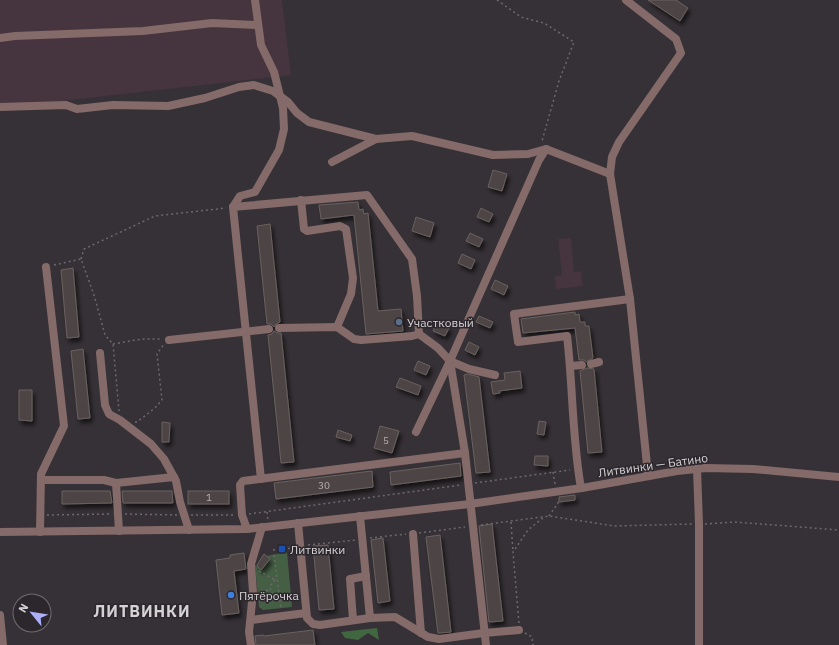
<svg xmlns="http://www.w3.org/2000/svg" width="839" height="645" font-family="'IBM Plex Sans',sans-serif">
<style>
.industrial{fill:#46343e}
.green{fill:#455f45}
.forest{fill:#406740}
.building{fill:#4d4544;stroke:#69615f;filter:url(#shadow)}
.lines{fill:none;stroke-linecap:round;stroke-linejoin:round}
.path{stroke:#6c686c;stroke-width:1.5;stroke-dasharray:2 3;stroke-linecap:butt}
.minor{stroke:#846a68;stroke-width:8}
.service-dot{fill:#5c6f8a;stroke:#2c272c;stroke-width:1.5}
.transit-dot{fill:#1a4fb4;stroke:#2c272c;stroke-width:1.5}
.shop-dot{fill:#3f7fe0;stroke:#2c272c;stroke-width:1.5}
.labels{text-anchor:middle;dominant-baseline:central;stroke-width:3;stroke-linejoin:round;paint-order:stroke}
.number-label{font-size:10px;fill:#b3afb1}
.poi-label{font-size:12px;fill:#d5d2d5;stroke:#2c272c;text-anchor:start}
.street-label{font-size:12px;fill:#d5d2d5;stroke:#2c272c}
.district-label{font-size:16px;font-weight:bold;letter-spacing:1px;fill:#d5d2d5;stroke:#2c272c}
</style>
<defs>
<filter id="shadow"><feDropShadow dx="2.5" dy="4" stdDeviation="2" flood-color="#0009"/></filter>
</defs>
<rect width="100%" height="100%" fill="#363136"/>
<g class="industrial">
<polygon points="0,0 282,0 291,75 0,108"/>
<polygon points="571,238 574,272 581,271 583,286 556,289 555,276 562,275 558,239"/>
</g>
<polygon class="green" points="287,552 292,607 263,610 259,607 255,565 261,570 270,559 266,556"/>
<polygon class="forest" points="377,628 379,640 368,633 358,640 345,638 341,632"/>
<g class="building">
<polygon points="648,0 676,0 688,8 680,21"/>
<polygon points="493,170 507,174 502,191 488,187"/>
<polygon points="358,202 359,210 363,209 364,214 368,213 378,311 401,309 403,331 366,334 354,215 321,219 319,205"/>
<polygon points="481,208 493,214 489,222 477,217"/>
<polygon points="416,217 434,223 430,237 412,231"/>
<polygon points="270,224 280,322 276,324 274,327 271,324 267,324 257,226"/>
<polygon points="470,233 483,239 479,247 466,241"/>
<polygon points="462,254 475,260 471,269 458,263"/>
<polygon points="73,268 79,337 67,338 61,270"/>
<polygon points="495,280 508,286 504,295 491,289"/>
<polygon points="575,312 575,315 579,314 580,322 585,322 585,326 589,326 593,358 586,362 584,360 579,360 575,328 523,333 521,319"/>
<polygon points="479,316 493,322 490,328 476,322"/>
<polygon points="437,322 449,328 445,336 433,331"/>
<polygon points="274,331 277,333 281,333 294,462 281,463 268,335 272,334"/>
<polygon points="469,342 479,347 475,355 465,350"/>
<polygon points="83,349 90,418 78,419 71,351"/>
<polygon points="418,361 430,366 426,375 414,370"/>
<polygon points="587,368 594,369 602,452 588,453 580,371"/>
<polygon points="520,371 522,388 499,391 500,393 493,394 491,382 505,380 504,373"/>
<polygon points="468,374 479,377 490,472 476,473 464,375"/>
<polygon points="400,378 421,386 418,395 396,387"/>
<polygon points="19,390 32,390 32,421 19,420"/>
<polygon points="539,421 546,422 544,435 537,434"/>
<polygon points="162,422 170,423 169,442 162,442"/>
<polygon points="380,426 399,431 392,453 374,448"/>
<polygon points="338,430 352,435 350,441 336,437"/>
<polygon points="535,456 548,456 548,466 534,465"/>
<polygon points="460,463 461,476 391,485 390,472"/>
<polygon points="372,471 373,487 276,499 274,483"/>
<polygon points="62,491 110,491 112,503 62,504"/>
<polygon points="122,491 172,491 173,503 123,503"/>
<rect x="188" y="491" width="41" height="13"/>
<polygon points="575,495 575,500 559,502 559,497"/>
<polygon points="492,524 503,621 489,622 479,526"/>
<polygon points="440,535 451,632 439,633 438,633 426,537"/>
<polygon points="383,538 390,601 378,603 371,540"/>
<polygon points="328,545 334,609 319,610 313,546"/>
<polygon points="244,553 246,569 234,571 239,613 222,615 216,560 230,558 230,555"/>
<polygon points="264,554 270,559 261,570 257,566 257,565"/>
<polygon points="313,630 315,645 256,645 255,636 263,635 264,636"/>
</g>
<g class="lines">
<g class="path">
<polyline points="497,0 521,17 544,23 574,42 559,81 542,141 543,143"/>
<polyline points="81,259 84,249 155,216 226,208"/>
<polyline points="54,265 81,259 94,295 105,335 113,344 119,411"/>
<polyline points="113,344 142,339 162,339"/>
<polyline points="135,422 137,422 155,408 162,400 157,354 164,344"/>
<polyline points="553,472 555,484"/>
<polyline points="475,483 570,470"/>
<polyline points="267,512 268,520"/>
<polyline points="125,514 177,515"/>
<polyline points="249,514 461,485"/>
<polyline points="47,515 111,514"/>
<polyline points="191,515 235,515"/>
<polyline points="549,516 558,503 557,499"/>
<polyline points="511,522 513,552"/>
<polyline points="705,524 735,522 839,530"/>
<polyline points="481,525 549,516 614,526 692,524"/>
<polyline points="419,533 465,527"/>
<polyline points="370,538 406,534"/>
<polyline points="308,545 356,540"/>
<polyline points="273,550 292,548"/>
<polyline points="274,555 281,608"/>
<polyline points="259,571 275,580"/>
<polyline points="275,580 270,586 271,593 274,595 279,596"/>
<polyline points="261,591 270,590"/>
<polyline points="519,623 513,552 528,530 544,517"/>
<polyline points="525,633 532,637 533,645"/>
</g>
<g class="minor">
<polyline points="255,0 261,45 274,72 283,108 284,129 279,150 255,192 240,196 233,207 261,479"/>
<polyline points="626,0 676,39 681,53 619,142 612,157 610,174 630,299 648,475"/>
<polyline points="0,38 15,36 143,31 212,23 258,25"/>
<polyline points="0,107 66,105 77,109 113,105 168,106 205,98 239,87 254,85 273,91 288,102 297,113 309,122 376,139"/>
<polyline points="332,162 376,139 412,136 493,155 528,154 546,149"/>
<polyline points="301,200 304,229 307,231 340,226 346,229 353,278 351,294 337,327"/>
<polyline points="233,207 367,195 412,259 417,296 419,334 438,348 450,361 469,369 495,375"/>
<polyline points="279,328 337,327 354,339 361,340 412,336 419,334"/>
<polyline points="169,340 269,329"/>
<polyline points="100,353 105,405 109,414 120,420 151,444 164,459 176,481 180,502 189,530"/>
<polyline points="450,361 465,453 486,645"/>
<polyline points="591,364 599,362"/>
<polyline points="571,366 582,365"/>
<polyline points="416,432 450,361 539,160 546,149 610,174"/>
<polyline points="697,469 699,524 699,645"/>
<polyline points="41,480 104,480 116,483 174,477"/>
<polyline points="116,483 119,531"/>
<path d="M 581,488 C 572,438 573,386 567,336 L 518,342 L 514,314 L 630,299"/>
<polyline points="360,516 370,618 395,617 428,637 439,639 484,633 519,630"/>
<polyline points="298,523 307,618 313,624 320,625 370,618"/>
<polyline points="247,529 242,515 240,485 243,481 465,453"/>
<polyline points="0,532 247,529 470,504 582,488 677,471 706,468 753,469 839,477"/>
<polyline points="40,532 41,474 64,426 46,267"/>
<polyline points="413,534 421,633"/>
<polyline points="0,615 3,645"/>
<polyline points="251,620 306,613"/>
<polyline points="353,620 350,579 366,576"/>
<polyline points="251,645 249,632 253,592 251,564 262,527"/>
</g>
</g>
<circle class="service-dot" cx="399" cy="322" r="4"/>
<rect class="transit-dot" x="278" y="545" width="8" height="8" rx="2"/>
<circle class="shop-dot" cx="231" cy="595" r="4"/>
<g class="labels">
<g class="number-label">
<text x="386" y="440">5</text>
<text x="324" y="485">30</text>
<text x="209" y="497">1</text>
</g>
<g class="poi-label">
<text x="407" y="322">Участковый</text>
<text x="290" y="549">Литвинки</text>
<text x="239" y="595">Пятёрочка</text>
</g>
<g class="street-label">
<text transform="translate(653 465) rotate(-8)">Литвинки — Батино</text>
</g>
<g class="district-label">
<text x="142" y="611">ЛИТВИНКИ</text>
</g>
</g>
<g transform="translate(32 613) rotate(300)"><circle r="19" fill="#2c272c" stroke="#706b70"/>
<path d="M0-3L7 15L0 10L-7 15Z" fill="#adaffb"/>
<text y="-6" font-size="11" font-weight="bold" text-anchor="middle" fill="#d5d2d5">N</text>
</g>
</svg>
